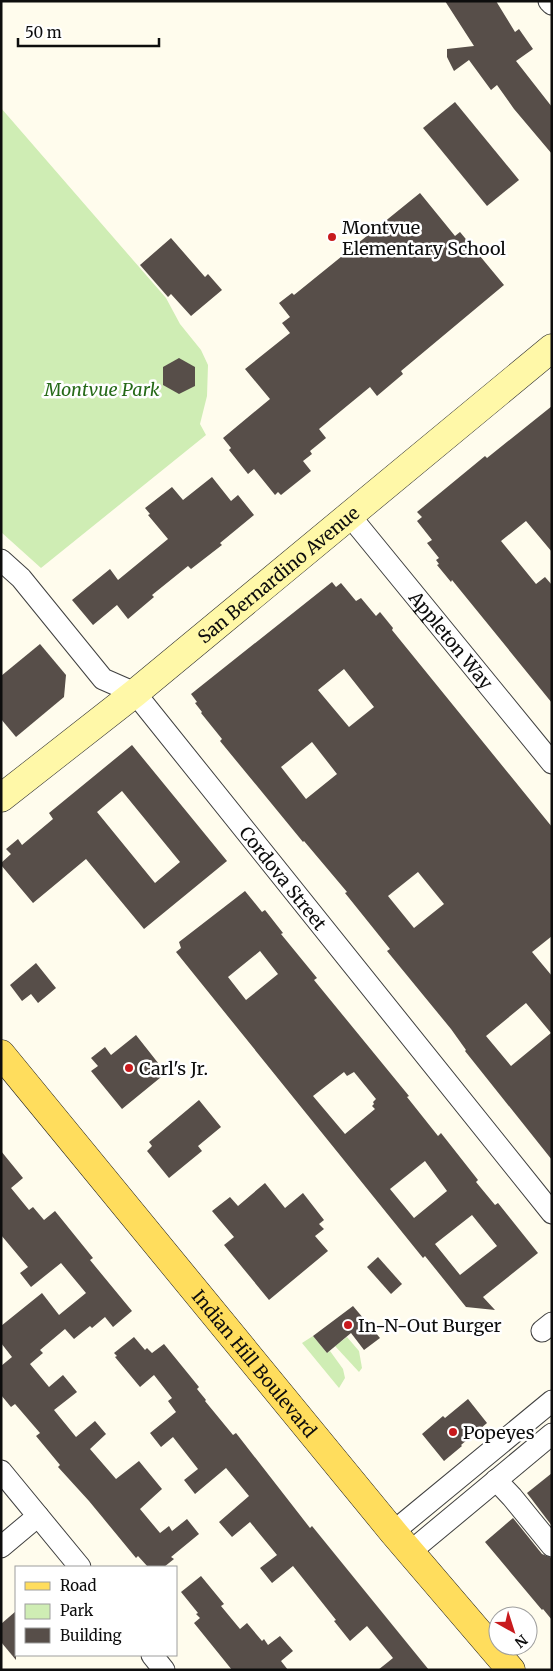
<svg xmlns="http://www.w3.org/2000/svg" width="553" height="1671" font-family="Merriweather,serif">
<style>
.green{fill:#cfedb4}
.building{fill:#574e49;fill-rule:evenodd}
.lines{fill:none;stroke-linecap:round;stroke-linejoin:round}
.street-casing{stroke:#404040;stroke-width:23}
.secondary-casing{stroke:#2f2f2f;stroke-width:29}
.primary-casing{stroke:#1e1e1e;stroke-width:29}
.street{stroke:#fff;stroke-width:21}
.secondary{stroke:#fff8a8;stroke-width:28}
.primary{stroke:#ffdd5d;stroke-width:28}
.poi-dot{fill:#c81a1d;stroke:#fff;stroke-width:2}
.labels{text-anchor:middle;dominant-baseline:central;stroke-width:5;stroke-linejoin:round;paint-order:stroke}
.poi-label{font-size:18px;fill:#0d0d0d;stroke:#fff;text-anchor:start}
.park-label{font-size:18px;font-style:italic;fill:#266a18;stroke:#fff}
.street-label{font-size:18px;fill:#0d0d0d;stroke:#fff}
</style>
<rect width="100%" height="100%" fill="#fffced"/>
<g class="green">
<polygon points="1,108 166,298 180,324 201,350 208,365 207,396 200,424 206,435 41,568 1,532"/>
<polygon points="313,1336 327,1353 330,1351 343,1369 345,1378 339,1388 302,1343"/>
<polygon points="347,1337 359,1351 362,1368 359,1372 335,1346"/>
</g>
<g class="building">
<polygon points="445,1 496,1 515,32 519,29 533,49 516,61 552,107 552,154 514,109 497,85 491,90 469,60 454,71 447,57 447,49 474,46"/>
<polygon points="455,102 519,180 487,206 423,128"/>
<polygon points="420,193 455,236 460,232 504,285 401,371 403,374 377,396 370,387 319,429 326,438 310,451 312,454 303,461 311,471 281,495 278,492 275,495 254,469 248,474 229,450 231,448 223,438 270,399 245,369 290,333 282,323 290,317 279,303 292,293 294,295"/>
<polygon points="171,238 205,277 208,274 222,290 191,316 171,294 168,297 140,265"/>
<polygon points="179,358 195,367 195,386 179,394 163,385 163,367"/>
<polygon points="552,406 552,552 526,521 501,541 536,584 545,577 552,585 552,703 452,580 451,582 437,565 439,564 436,560 439,558 427,543 432,540 417,521 422,517 417,512 485,456 487,458"/>
<polygon points="212,477 231,501 238,495 254,515 220,543 222,545 191,569 188,566 152,595 154,597 128,619 117,605 93,625 72,600 110,569 118,580 168,539 148,515 150,514 145,508 172,487 183,500"/>
<path d="M 332,582 L 336,587 L 341,583 L 356,601 L 361,598 L 376,616 L 380,612 L 393,628 L 392,630 L 552,827 L 552,936 L 532,952 L 552,976 L 552,1160 L 465,1051 L 466,1050 L 451,1029 L 387,951 L 390,949 L 345,893 L 347,892 L 304,841 L 303,842 L 220,741 L 222,739 L 201,713 L 202,712 L 195,703 L 197,702 L 191,694 ZM 344,669 L 374,707 L 349,727 L 318,690 ZM 312,742 L 337,774 L 306,799 L 281,767 ZM 418,872 L 444,904 L 414,928 L 388,896 ZM 526,1003 L 551,1033 L 511,1066 L 486,1036 Z"/>
<polygon points="40,644 66,675 64,697 16,737 1,719 1,676"/>
<path d="M 132,745 L 227,861 L 144,929 L 86,859 L 33,903 L 1,865 L 1,863 L 11,854 L 6,849 L 18,839 L 22,845 L 53,819 L 49,813 ZM 122,791 L 180,862 L 155,883 L 97,812 Z"/>
<path d="M 245,891 L 262,912 L 265,910 L 283,933 L 281,934 L 317,978 L 314,980 L 409,1096 L 407,1097 L 438,1136 L 441,1133 L 478,1180 L 476,1182 L 495,1205 L 498,1203 L 538,1253 L 483,1297 L 495,1310 L 466,1307 L 425,1256 L 423,1258 L 176,952 L 181,948 L 179,942 ZM 260,951 L 278,974 L 246,1000 L 228,977 ZM 344,1072 L 347,1076 L 354,1072 L 376,1099 L 373,1102 L 374,1104 L 372,1106 L 375,1109 L 345,1134 L 313,1096 ZM 425,1161 L 447,1191 L 414,1218 L 390,1189 ZM 472,1215 L 497,1246 L 460,1275 L 435,1244 Z"/>
<polygon points="36,963 56,988 38,1003 31,994 22,1001 10,985"/>
<polygon points="136,1035 166,1073 122,1109 91,1071 98,1066 91,1058 105,1047 111,1055"/>
<polygon points="199,1100 221,1127 198,1146 202,1151 169,1178 147,1151 152,1146 149,1142"/>
<polygon points="1,1151 23,1178 11,1188 29,1210 33,1207 44,1220 55,1211 93,1258 90,1260 132,1311 113,1327 105,1317 92,1328 90,1326 74,1339 65,1329 40,1350 43,1353 30,1364 49,1387 63,1375 77,1392 54,1410 76,1437 95,1421 106,1434 90,1449 116,1479 139,1461 162,1489 140,1509 160,1533 169,1526 172,1531 187,1519 199,1534 171,1557 174,1559 164,1567 148,1567 138,1556 136,1558 89,1501 58,1467 60,1465 36,1436 40,1433 15,1404 11,1407 1,1395 1,1366 12,1357 1,1343 1,1326 42,1293 59,1315 86,1293 61,1263 31,1287 20,1273 28,1267 1,1235"/>
<polygon points="265,1183 285,1208 303,1193 324,1220 319,1224 324,1229 315,1236 328,1251 269,1300 224,1245 234,1237 212,1211 230,1197 238,1206"/>
<polygon points="378,1257 402,1284 391,1294 367,1267"/>
<polygon points="353,1306 380,1338 364,1350 351,1333 327,1353 313,1336"/>
<polygon points="134,1337 145,1350 147,1348 152,1353 164,1344 199,1387 197,1389 206,1400 205,1401 233,1435 236,1433 310,1528 312,1526 429,1670 378,1670 393,1658 367,1626 350,1641 334,1621 336,1620 293,1566 272,1583 260,1568 277,1555 250,1522 232,1537 219,1522 249,1496 226,1468 195,1494 184,1480 198,1469 173,1437 161,1447 150,1433 176,1412 168,1401 172,1398 154,1375 140,1387 115,1357 117,1356 114,1353"/>
<polygon points="468,1399 487,1423 461,1445 462,1446 444,1461 422,1434 443,1416 445,1418"/>
<polygon points="552,1473 552,1526 527,1493"/>
<polygon points="513,1518 542,1554 552,1558 552,1620 543,1609 542,1610 485,1542"/>
<polygon points="201,1576 224,1604 221,1606 240,1629 247,1623 262,1641 264,1639 268,1645 280,1636 293,1651 281,1661 288,1670 232,1670 194,1623 200,1618 196,1614 198,1613 181,1592"/>
<polygon points="16,1611 16,1660 1,1642 1,1624"/>
</g>
<g class="lines">
<g class="street-casing">
<g id="street">
<polyline points="549,1 552,4"/>
<path id="s1" d="M 350,516 L 552,763"/>
<path id="s2" d="M 1,560 L 21,578 L 103,679 L 135,693 L 552,1213"/>
<polyline points="542,1331 552,1323"/>
<polyline points="1,1471 80,1567"/>
<polyline points="496,1480 512,1497 552,1546"/>
<polyline points="393,1532 552,1401"/>
<polyline points="1,1547 38,1516"/>
<polyline points="410,1552 552,1434"/>
<polyline points="152,1655 164,1670"/>
</g>
</g>
<g class="secondary-casing">
<g id="secondary">
<path id="s3" d="M 1,798 L 135,693 L 552,348"/>
</g>
</g>
<g class="primary-casing">
<g id="primary">
<path id="s4" d="M 1,1054 L 393,1532 L 511,1670"/>
</g>
</g>
<use href="#street" class="street"/>
<use href="#secondary" class="secondary"/>
<use href="#primary" class="primary"/>
</g>
<g class="poi-dot">
<circle cx="332" cy="237" r="5"/>
<circle cx="129" cy="1068" r="5"/>
<circle cx="348" cy="1325" r="5"/>
<circle cx="453" cy="1432" r="5"/>
</g>
<g class="labels">
<g class="poi-label">
<text x="342" y="227">Montvue<tspan x="342" dy="21">Elementary School</tspan></text>
<text x="139" y="1068">Carl's Jr.</text>
<text x="358" y="1325">In-N-Out Burger</text>
<text x="463" y="1432">Popeyes</text>
</g>
<g class="park-label">
<text x="102" y="389">Montvue Park</text>
</g>
<g class="street-label">
<text stroke="none"><textPath href="#s3" startOffset="356">San Bernardino Avenue</textPath></text>
<text stroke="none"><textPath href="#s1" startOffset="160">Appleton Way</textPath></text>
<text stroke="none"><textPath href="#s2" startOffset="429">Cordova Street</textPath></text>
<text stroke="none"><textPath href="#s4" startOffset="400">Indian Hill Boulevard</textPath></text>
</g>
</g>
<rect width="553" height="1671" fill="none" stroke="#0d0d0d" stroke-width="5"/>
<rect x="15" y="1566" width="162" height="90" fill="#ffffff" stroke="#9e9e9e"/>
<rect x="25" y="1582" width="25" height="8" fill="#ffdd5d" stroke="#9e9e9e"/>
<text x="60" y="1591" font-size="15" fill="#0d0d0d">Road</text>
<rect x="25" y="1604" width="25" height="15" fill="#cfedb4" stroke="#9e9e9e"/>
<text x="60" y="1616" font-size="15" fill="#0d0d0d">Park</text>
<rect x="25" y="1628" width="25" height="15" fill="#574e49" stroke="#9e9e9e"/>
<text x="60" y="1641" font-size="15" fill="#0d0d0d">Building</text>
<g transform="translate(513 1631) rotate(141)"><circle r="24" fill="#ffffff" stroke="#9e9e9e"/>
<path d="M0-4L9 19L0 12L-9 19Z" fill="#c81a1d"/>
<text y="-8" font-size="14" font-weight="bold" text-anchor="middle" fill="#0d0d0d">N</text>
</g>
<path d="M18 38v8h141v-8" fill="none" stroke="#0d0d0d" stroke-width="2.5"/>
<text x="25" y="38" font-size="15" fill="#0d0d0d" stroke="#ffffff" stroke-width="4" paint-order="stroke">50 m</text>
</svg>
